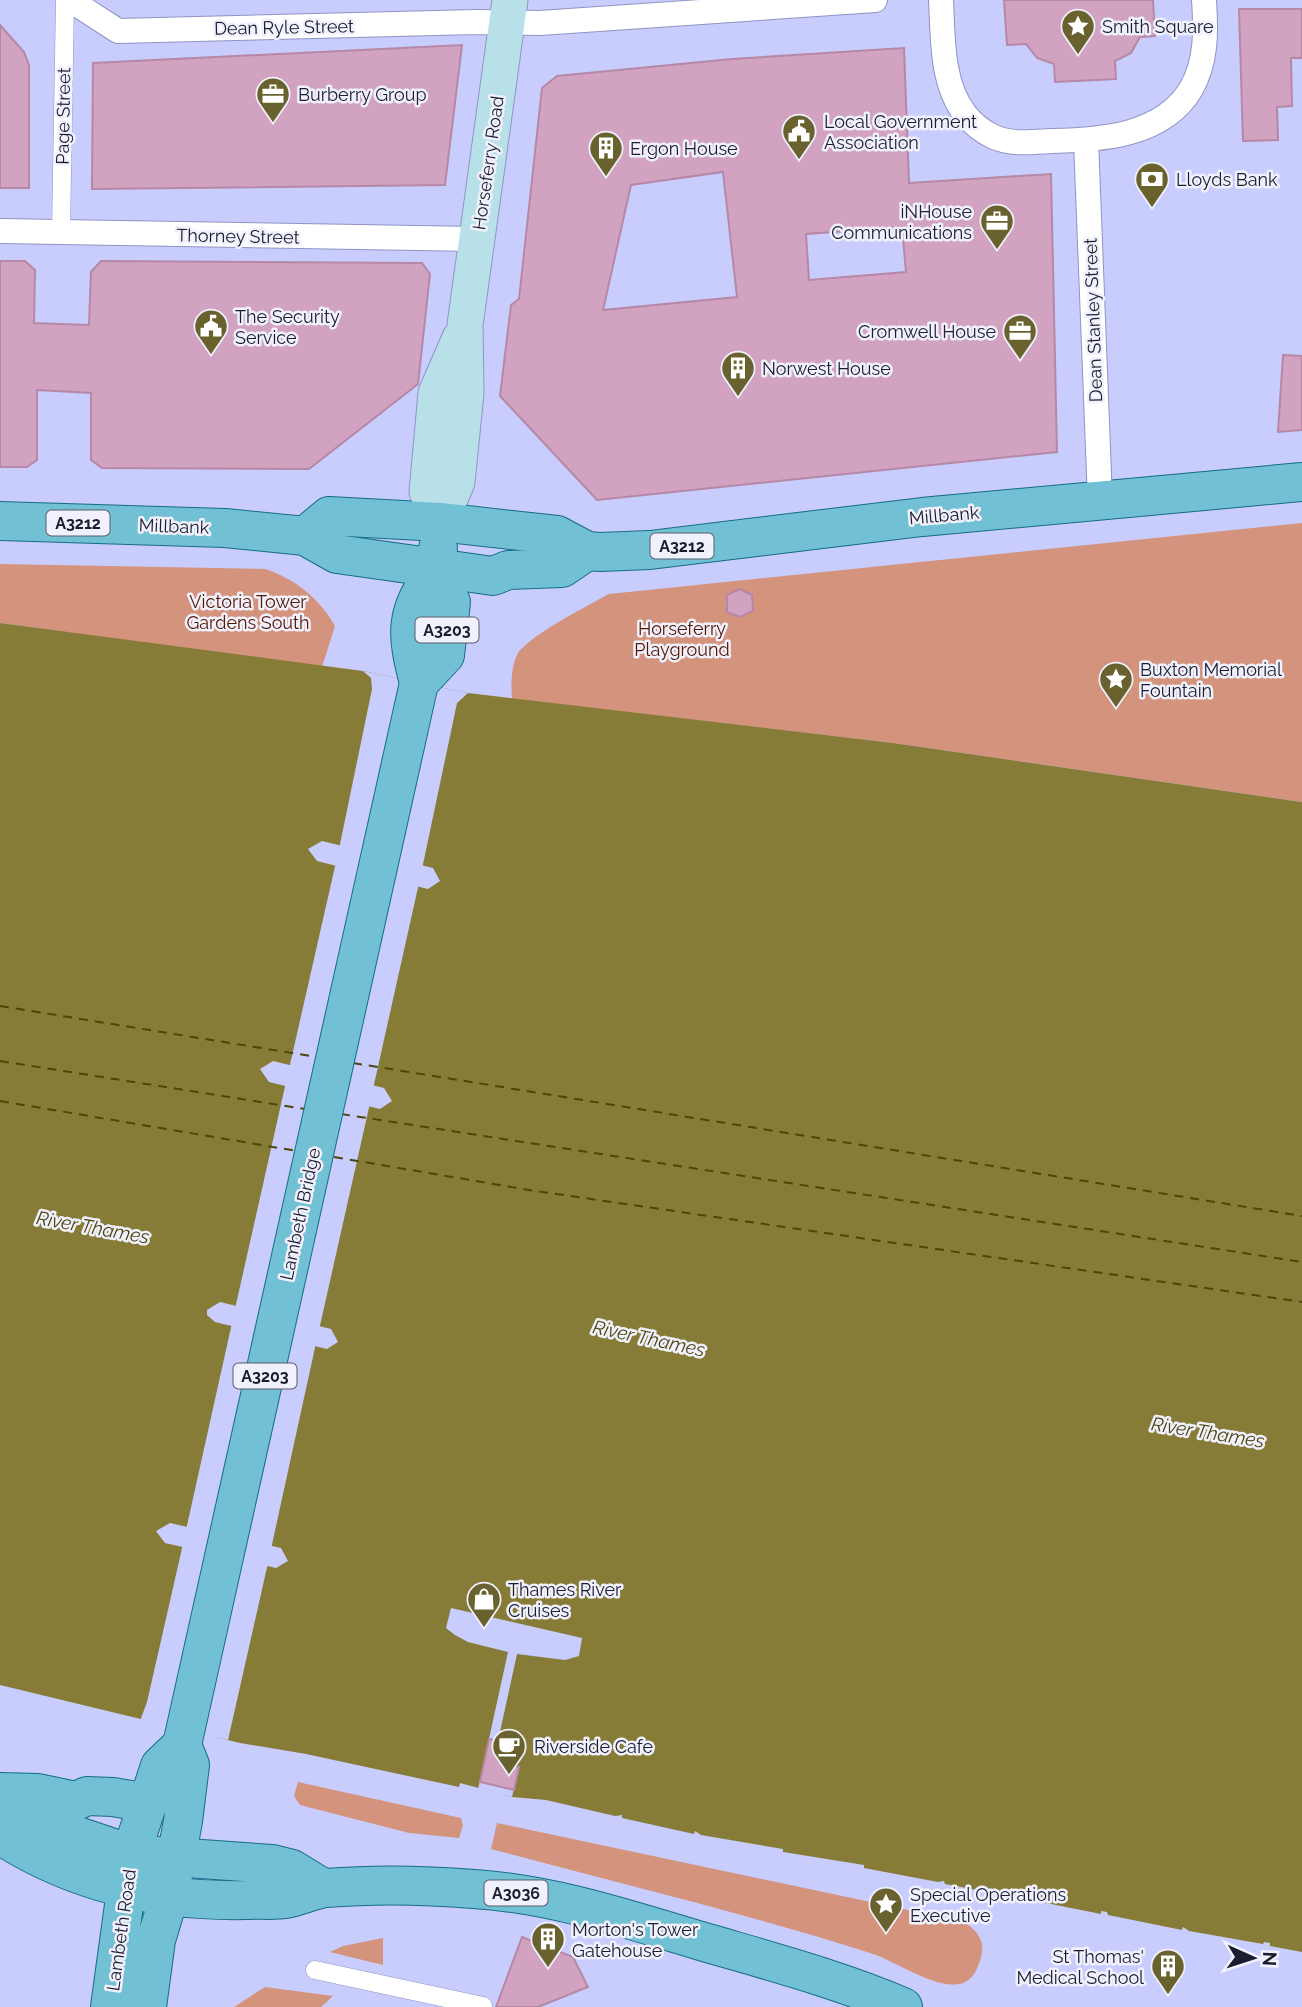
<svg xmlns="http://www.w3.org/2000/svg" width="1302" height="2007" font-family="Raleway,sans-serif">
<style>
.green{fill:#d4937c}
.water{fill:#877c37;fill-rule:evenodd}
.pier{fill:#c8cdfe}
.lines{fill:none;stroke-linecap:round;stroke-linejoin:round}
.ferry{stroke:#4d450e;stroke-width:2;stroke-dasharray:9 7;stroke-linecap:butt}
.building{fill:#d2a3c1;stroke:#b588a5;stroke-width:2;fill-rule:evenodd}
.pedestrian-casing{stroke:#9094c2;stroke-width:19}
.minor-casing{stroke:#9094c2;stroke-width:26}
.secondary-casing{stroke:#9094c2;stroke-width:37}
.primary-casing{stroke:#166c86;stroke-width:40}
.pedestrian{stroke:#fff;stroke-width:18}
.minor{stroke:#fff;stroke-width:24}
.secondary{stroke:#b8e0e9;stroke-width:35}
.primary{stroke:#71c0d3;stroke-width:38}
.labels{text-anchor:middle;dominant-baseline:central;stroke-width:5;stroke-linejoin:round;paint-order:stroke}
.shield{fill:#f0f1fc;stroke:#5b5d6c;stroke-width:2}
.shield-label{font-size:16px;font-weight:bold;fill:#1b1d2e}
.poi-label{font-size:18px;fill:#1b1d2e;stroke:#f0f1fc;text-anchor:start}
.street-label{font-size:18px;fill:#1b1d2e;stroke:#f0f1fc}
.park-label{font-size:18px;fill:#541600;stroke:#f0f1fc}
.water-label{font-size:19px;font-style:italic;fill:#4d450e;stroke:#f0f1fc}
</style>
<rect width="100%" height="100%" fill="#c8cdfe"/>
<g class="green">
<path d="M 1302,523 L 1302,802 L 893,743 L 512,699 C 511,685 511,667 517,655 C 526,637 589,605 609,594 Z"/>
<path d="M 0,564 L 265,569 C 294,578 320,599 335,626 L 322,667 L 0,623 Z"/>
<polygon points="298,1782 461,1818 463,1825 459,1838 409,1833 300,1805 294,1796"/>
<path d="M 497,1823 L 965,1922 C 974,1929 984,1938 982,1952 C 980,1964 974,1982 959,1984 C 934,1989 894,1960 870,1953 C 745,1913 617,1883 491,1849 Z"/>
<polygon points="383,1938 383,1965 330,1952 343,1946"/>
<polygon points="265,1987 333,1996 321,2007 234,2007"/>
</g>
<path class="water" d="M 0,623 L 363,671 L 468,693 L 893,743 L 1302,802 L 1302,1952 L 1270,1946 L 1270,1943 L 1264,1942 L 1263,1944 L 1189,1931 L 1183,1927 L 1182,1930 L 1108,1915 L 1107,1912 L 1101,1911 L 1101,1914 L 1026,1899 L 1026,1896 L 1019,1898 L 945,1884 L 944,1881 L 938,1882 L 864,1868 L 864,1865 L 783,1852 L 783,1849 L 701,1835 L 695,1831 L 694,1834 L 622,1818 L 622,1815 L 615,1816 L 546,1800 L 512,1797 L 460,1783 L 459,1787 L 306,1754 L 240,1743 L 0,1685 ZM 322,841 L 433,868 L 440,881 L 428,889 L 317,861 L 308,849 ZM 273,1061 L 384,1088 L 392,1101 L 380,1109 L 269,1082 L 260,1069 ZM 220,1302 L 331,1329 L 338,1342 L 327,1349 L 215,1322 L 207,1315 L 207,1310 ZM 170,1523 L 281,1548 L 288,1561 L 276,1568 L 165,1543 L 156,1531 Z"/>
<g class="pier">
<polygon points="363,671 468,693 457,703 422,869 339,849 372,689 371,678"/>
<polygon points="336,862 419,883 373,1089 289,1069"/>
<polygon points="286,1082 370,1103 319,1330 235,1309"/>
<polygon points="232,1323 316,1343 271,1549 186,1530"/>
<polygon points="183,1544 268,1563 228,1740 140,1721 147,1702"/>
<polygon points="451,1608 582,1638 579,1656 565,1660 517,1654 498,1741 513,1744 509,1764 519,1767 512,1797 478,1789 508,1652 468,1642 455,1635 446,1628"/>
</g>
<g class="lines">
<g class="ferry">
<polyline points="0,1006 317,1057"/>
<polyline points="0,1061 305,1109"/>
<polyline points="353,1063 1302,1216"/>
<polyline points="0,1101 297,1151"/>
<polyline points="341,1114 1302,1262"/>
<polyline points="334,1157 529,1190 1302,1302"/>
</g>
</g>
<g class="building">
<polygon points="1004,0 1153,0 1155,36 1140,37 1131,53 1115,61 1116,79 1055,82 1054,64 1037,58 1026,44 1007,45"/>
<polygon points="1239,9 1302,9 1302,58 1291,58 1292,106 1277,107 1278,140 1243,141"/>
<polygon points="0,25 24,52 29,65 29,188 0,188"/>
<polygon points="462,45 445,185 92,189 93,63"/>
<path d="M 904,48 L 909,183 L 1051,174 L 1057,452 L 597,500 L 500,396 L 511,305 L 519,299 L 542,88 L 557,76 L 732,59 ZM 723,172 L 737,297 L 603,310 L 631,185 ZM 902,227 L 906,272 L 809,280 L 806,234 Z"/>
<polygon points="0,261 25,261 35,270 34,323 89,325 91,272 101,261 422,263 430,274 418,384 309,469 102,468 91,460 91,393 37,390 37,460 27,467 0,467"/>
<polygon points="1283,355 1302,356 1302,430 1278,432"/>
<polygon points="740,589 752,595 753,611 740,617 727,612 727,595"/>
<polygon points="489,1739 513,1744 509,1765 519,1767 514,1790 480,1782"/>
<polygon points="522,1937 573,1957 588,1987 538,2007 496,2007"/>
</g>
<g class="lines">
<g class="pedestrian-casing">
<g id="pedestrian">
<polyline points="61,231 65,0"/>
<polyline points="315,1970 483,2006"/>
</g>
</g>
<g class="minor-casing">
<g id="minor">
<polyline points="70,0 118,31 476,22 540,23 875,0"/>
<path d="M 941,0 C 943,37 941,83 965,114 C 972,123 983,132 994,137 C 1012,145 1033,142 1052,141 C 1101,140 1163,136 1191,89 C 1207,61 1206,30 1204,0"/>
<polyline points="1086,140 1100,500"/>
<polyline points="0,231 477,239"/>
</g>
</g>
<g class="secondary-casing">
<g id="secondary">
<polyline points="440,522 457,482 466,393 465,325 510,0"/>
<polyline points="440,522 427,492 436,393 460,338"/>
</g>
</g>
<g class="primary-casing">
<g id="primary">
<polyline points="0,521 225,528 305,536 337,554 493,576 508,570 562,568 587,551"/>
<polyline points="305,536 329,516 440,522 557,535 587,551 600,552 650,550 922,517 1302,482"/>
<polyline points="419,683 445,655 451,602 436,570 438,548"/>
<polyline points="0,1792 38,1793 76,1801 87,1796 113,1797 148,1803"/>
<polyline points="0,1793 39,1823 131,1854 272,1864 292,1869 323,1888"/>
<path d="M 0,1835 C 74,1883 160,1902 247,1900 C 260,1899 273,1901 285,1899 C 298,1897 312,1890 326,1888 C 374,1884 426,1885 474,1889 C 552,1894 627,1919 701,1941 C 769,1961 838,1979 903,2007"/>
<path d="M 110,2007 L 131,1854 L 160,1766 L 182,1745 L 419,683 C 406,633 404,613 436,570"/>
<polyline points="147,2007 156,1940 169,1897 183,1821 190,1765 182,1745"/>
</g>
</g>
<use href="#pedestrian" class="pedestrian"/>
<use href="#minor" class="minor"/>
<use href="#secondary" class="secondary"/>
<use href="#primary" class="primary"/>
</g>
<defs>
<g id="sight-pin" transform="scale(1.75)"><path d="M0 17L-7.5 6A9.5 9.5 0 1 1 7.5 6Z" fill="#6a622e" stroke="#f0f1fc"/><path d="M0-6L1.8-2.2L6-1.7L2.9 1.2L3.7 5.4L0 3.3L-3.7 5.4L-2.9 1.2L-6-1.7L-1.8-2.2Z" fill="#fff"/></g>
<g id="office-pin" transform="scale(1.75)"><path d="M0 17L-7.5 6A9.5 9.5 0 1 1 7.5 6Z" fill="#6a622e" stroke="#f0f1fc"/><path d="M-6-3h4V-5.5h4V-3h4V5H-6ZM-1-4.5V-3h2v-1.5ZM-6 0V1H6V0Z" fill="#fff"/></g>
<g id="civic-pin" transform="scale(1.75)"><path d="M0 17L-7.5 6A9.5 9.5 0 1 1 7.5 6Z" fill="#6a622e" stroke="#f0f1fc"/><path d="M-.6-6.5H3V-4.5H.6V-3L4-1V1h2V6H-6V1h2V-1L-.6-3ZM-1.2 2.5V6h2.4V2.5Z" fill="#fff"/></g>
<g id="building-pin" transform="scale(1.75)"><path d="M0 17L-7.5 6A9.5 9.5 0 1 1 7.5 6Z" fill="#6a622e" stroke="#f0f1fc"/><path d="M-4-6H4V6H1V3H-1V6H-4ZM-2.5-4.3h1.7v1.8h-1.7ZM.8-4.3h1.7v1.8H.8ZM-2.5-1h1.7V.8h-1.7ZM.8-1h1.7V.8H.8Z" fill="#fff"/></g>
<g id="bank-pin" transform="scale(1.75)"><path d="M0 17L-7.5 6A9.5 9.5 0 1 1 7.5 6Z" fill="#6a622e" stroke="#f0f1fc"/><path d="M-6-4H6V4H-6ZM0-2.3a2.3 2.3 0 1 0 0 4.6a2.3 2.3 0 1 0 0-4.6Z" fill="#fff"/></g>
<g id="shop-pin" transform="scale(1.75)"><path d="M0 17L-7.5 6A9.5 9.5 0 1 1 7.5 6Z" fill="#6a622e" stroke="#f0f1fc"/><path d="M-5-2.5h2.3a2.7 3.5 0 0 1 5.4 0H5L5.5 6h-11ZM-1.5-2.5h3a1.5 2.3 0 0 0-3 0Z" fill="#fff"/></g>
<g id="cafe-pin" transform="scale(1.75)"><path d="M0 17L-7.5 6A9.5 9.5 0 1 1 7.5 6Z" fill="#6a622e" stroke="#f0f1fc"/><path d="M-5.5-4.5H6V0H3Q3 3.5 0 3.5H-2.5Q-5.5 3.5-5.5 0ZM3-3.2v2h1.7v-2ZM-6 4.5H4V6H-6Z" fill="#fff"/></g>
</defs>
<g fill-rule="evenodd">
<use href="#sight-pin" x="1078" y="26"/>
<use href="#office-pin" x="273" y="94"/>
<use href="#civic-pin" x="799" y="131"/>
<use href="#building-pin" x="606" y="148"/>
<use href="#bank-pin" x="1152" y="179"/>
<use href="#office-pin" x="997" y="221"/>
<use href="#civic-pin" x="211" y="326"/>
<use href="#office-pin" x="1020" y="331"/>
<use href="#building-pin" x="738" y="368"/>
<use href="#sight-pin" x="1116" y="679"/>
<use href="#shop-pin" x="484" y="1599"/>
<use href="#cafe-pin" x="509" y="1746"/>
<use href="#sight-pin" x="886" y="1904"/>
<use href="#building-pin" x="548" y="1939"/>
<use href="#building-pin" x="1168" y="1966"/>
</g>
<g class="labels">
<g class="shield">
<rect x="46.5" y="510.5" width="63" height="25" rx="5"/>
<rect x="650.5" y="533.5" width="63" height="25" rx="5"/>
<rect x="415.5" y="617.5" width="63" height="25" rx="5"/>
<rect x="233.5" y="1363.5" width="63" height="25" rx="5"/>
<rect x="484.5" y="1880.5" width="63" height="25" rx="5"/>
</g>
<g class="shield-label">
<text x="78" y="523">A3212</text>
<text x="682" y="546">A3212</text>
<text x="447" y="630">A3203</text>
<text x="265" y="1376">A3203</text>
<text x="516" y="1893">A3036</text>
</g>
<g class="poi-label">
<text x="1102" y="26">Smith Square</text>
<text x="298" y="94">Burberry Group</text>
<text x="824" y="121">Local Government<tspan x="824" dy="21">Association</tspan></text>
<text x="630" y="148">Ergon House</text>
<text x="1176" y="179">Lloyds Bank</text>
<text x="972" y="211" text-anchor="end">iNHouse<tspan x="972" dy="21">Communications</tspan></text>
<text x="235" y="316">The Security<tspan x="235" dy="21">Service</tspan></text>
<text x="996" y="331" text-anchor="end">Cromwell House</text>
<text x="762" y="368">Norwest House</text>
<text x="1140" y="669">Buxton Memorial<tspan x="1140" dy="21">Fountain</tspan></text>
<text x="508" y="1589">Thames River<tspan x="508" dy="21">Cruises</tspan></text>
<text x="534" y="1746">Riverside Cafe</text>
<text x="910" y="1894">Special Operations<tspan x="910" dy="21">Executive</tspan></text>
<text x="572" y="1929">Morton's Tower<tspan x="572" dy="21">Gatehouse</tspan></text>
<text x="1144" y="1956" text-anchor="end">St Thomas'<tspan x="1144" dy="21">Medical School</tspan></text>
</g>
<g class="street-label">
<text transform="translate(284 27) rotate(-1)">Dean Ryle Street</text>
<text transform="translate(63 116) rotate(-89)">Page Street</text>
<text transform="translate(488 163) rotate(-82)">Horseferry Road</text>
<text transform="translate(238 236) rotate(1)">Thorney Street</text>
<text transform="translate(1093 320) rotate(-92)">Dean Stanley Street</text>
<text transform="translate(944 515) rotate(-5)">Millbank</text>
<text transform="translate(174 526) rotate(2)">Millbank</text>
<text transform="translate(300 1214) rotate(-78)">Lambeth Bridge</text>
<text transform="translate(121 1930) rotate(-82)">Lambeth Road</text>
</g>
<g class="park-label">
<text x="248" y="601">Victoria Tower<tspan x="248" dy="21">Gardens South</tspan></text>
<text x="682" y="628">Horseferry<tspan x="682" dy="21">Playground</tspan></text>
</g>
<g class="water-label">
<text transform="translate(93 1227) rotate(10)">River Thames</text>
<text transform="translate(649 1338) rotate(12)">River Thames</text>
<text transform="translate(1208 1432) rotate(9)">River Thames</text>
</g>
</g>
<g transform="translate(1253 1958) rotate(93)" stroke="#f0f1fc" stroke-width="5" paint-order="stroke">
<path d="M0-5L12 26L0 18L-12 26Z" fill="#1b1d2e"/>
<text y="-10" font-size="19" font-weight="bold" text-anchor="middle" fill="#1b1d2e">N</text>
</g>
</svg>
